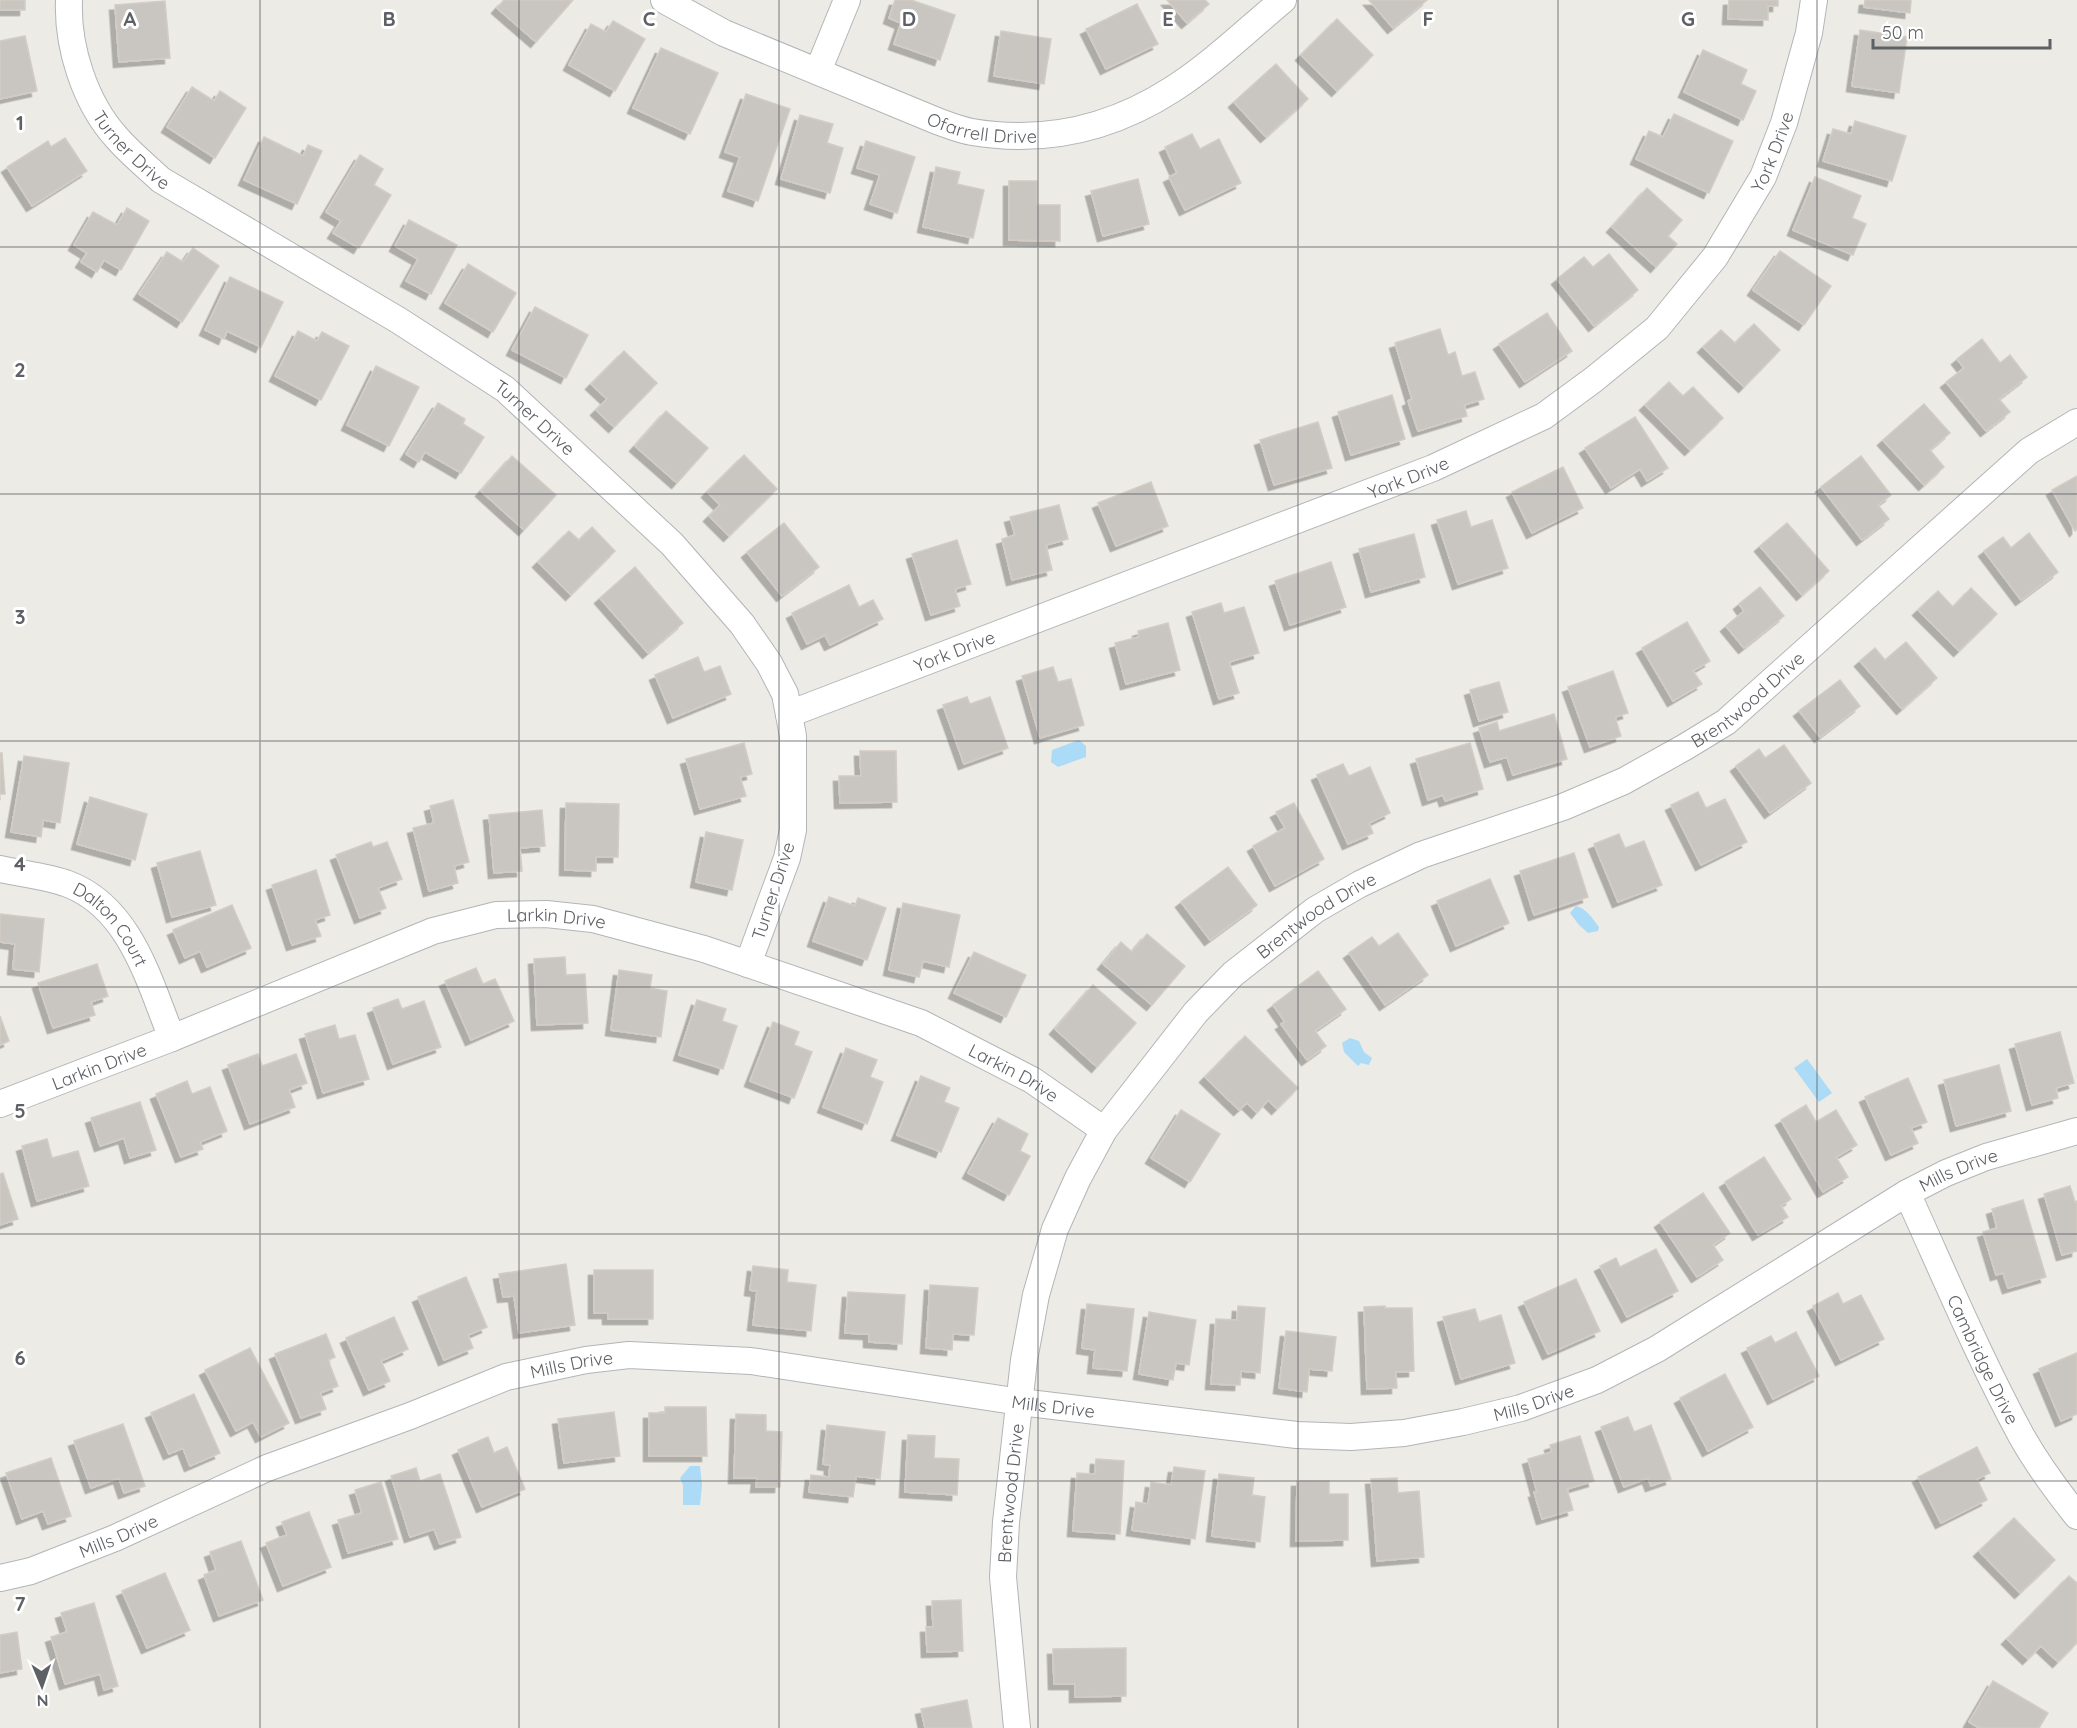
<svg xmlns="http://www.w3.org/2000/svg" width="2077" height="1728" font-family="Quicksand,sans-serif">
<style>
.water{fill:#acdbf7}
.building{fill:#c9c6c2;stroke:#d2ccc4;stroke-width:1.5;filter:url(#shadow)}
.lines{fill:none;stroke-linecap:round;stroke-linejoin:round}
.minor-casing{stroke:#b2b5b8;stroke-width:28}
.minor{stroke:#fff;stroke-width:26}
.grid{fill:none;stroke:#5d6064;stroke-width:1.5;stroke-opacity:0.55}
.labels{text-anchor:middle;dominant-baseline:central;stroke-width:6;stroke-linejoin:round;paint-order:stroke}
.street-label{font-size:18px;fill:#5d6064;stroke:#fff}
.grid-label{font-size:20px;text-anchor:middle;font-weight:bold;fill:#5d6064;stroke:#fff;stroke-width:6;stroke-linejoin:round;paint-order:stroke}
</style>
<defs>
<filter id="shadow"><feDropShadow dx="-5.5" dy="5.5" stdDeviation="0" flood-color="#0004"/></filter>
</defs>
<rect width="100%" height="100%" fill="#edebe5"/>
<g class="water">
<polygon points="1079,740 1086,746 1086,757 1058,767 1051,762 1052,750"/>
<path d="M 1576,906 C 1586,908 1593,919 1599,927 L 1598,931 L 1588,933 L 1579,925 L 1570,913 Z"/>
<polygon points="1350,1038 1359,1041 1364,1052 1372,1058 1369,1065 1361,1063 1358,1066 1344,1052 1342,1043"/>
<polygon points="1807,1059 1832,1093 1819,1102 1794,1068"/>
<polygon points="690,1466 700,1466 702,1485 700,1505 683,1505 683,1485 680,1478"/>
</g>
<g class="building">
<rect x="0" y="0" width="25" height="10"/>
<polygon points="504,0 573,0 536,42 497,8"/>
<polygon points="895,0 911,0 955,15 940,60 894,44 901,23 889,18"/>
<polygon points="1167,0 1205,0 1209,4 1187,23"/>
<polygon points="1369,0 1427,0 1393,28"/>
<polygon points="1729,0 1778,0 1778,6 1768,6 1768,20 1728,19"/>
<polygon points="1865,0 1911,0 1910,13 1864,7"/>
<polygon points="165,1 170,58 119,62 115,5"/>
<polygon points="1137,4 1158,44 1106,69 1086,29"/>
<polygon points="1337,19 1373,55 1337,91 1301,55"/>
<polygon points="613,21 645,39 615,91 569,65 591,24 606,32"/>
<polygon points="1860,30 1907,37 1899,93 1852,86"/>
<polygon points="1001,31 1051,39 1044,84 994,76"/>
<polygon points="25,36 37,91 0,99 0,41"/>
<polygon points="661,48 718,73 690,134 633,108"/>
<polygon points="1703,50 1747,70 1741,84 1756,91 1743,120 1684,92"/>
<polygon points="1276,64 1308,99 1266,137 1234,102"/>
<polygon points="192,87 214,101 220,91 246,108 215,158 167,127"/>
<polygon points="746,94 790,109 758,201 728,191 740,157 725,152"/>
<polygon points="1674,114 1733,141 1709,193 1636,159 1649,131 1663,137"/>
<polygon points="800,115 833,124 827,143 843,148 830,193 781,179"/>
<polygon points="1855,121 1906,136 1892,181 1823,161 1833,129 1851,134"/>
<polygon points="1192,134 1200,149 1219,139 1241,183 1185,210 1169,177 1177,173 1165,147"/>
<polygon points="264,137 303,156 308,145 322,151 297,204 244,180"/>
<polygon points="65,138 87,171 32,206 7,167 48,141 51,147"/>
<polygon points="866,141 915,157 897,213 870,204 880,175 857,168"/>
<polygon points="360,155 383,169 374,185 391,195 359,248 333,233 341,221 326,212"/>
<polygon points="936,167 960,172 957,184 984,190 973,238 923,227"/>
<polygon points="1815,177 1861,196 1852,218 1866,224 1853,255 1793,230"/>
<polygon points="1138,179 1149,224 1103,236 1091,191"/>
<polygon points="1009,181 1037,181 1037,205 1060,205 1060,241 1009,240"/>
<polygon points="1647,188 1682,220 1668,236 1677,244 1656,267 1612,227"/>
<polygon points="127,208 149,221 121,270 104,260 97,272 81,262 87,253 74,245 93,212 117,225"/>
<polygon points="409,220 457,245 431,294 406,281 418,259 395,246"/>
<polygon points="193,248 219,266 182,322 139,294 167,252 183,262"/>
<polygon points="1780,251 1831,286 1804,325 1753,290"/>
<polygon points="1609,254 1638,290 1594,326 1557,279 1584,257 1593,267"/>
<polygon points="468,264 516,293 493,332 445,303"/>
<polygon points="230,277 283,302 261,347 227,331 224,339 205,330"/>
<polygon points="535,307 588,335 566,378 512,350"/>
<polygon points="1547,313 1572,351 1525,382 1499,344"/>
<polygon points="1754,324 1780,350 1744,387 1703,347 1721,330 1735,343"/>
<polygon points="1440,329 1448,355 1455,352 1462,376 1475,372 1484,399 1464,405 1467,416 1418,431 1408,401 1412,399 1395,343"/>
<polygon points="298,331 317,341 322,332 349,346 321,400 275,376"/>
<polygon points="1982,339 2000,363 2010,355 2027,377 1999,399 2010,412 1986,431 1946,382 1964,368 1957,359"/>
<polygon points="624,351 657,383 614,427 596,410 607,399 591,384"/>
<polygon points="376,366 419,387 389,446 347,425"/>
<polygon points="1669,382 1683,396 1693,387 1723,418 1690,450 1645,405"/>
<polygon points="1392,395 1405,439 1351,455 1338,412"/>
<polygon points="438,403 465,419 463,424 484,437 461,473 425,452 419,462 406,454"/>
<polygon points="1924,404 1950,433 1930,450 1944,467 1924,485 1883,440"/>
<polygon points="666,411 708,448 677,483 635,446"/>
<polygon points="1635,417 1668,468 1647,481 1640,469 1611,488 1585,448"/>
<polygon points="1318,422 1332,468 1274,485 1260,440"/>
<polygon points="744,455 777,489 729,536 709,516 720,505 707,492"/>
<polygon points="512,456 556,495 524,530 481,491"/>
<polygon points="1861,456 1891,495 1878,505 1889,519 1862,540 1821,487"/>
<polygon points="1563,467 1583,508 1532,533 1512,492"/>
<polygon points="2077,476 2077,529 2075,531 2052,490"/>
<polygon points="1151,482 1168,526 1116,546 1098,503"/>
<polygon points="1059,505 1068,539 1046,545 1052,570 1012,580 1002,539 1015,535 1010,517"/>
<polygon points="1466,511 1471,527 1492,520 1508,568 1458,584 1437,520"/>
<polygon points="784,523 819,567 782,596 747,552"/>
<polygon points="1787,523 1829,571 1802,595 1760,546"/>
<polygon points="592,527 615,551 571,595 538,562 569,531 579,540"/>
<polygon points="2029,533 2058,572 2021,600 1984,551 2003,537 2011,548"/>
<polygon points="1414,534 1425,577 1371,592 1359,549"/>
<polygon points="957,540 971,584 955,589 960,606 931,615 912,554"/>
<polygon points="1331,562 1346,607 1290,625 1275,581"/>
<polygon points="635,567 683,623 648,653 600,598"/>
<polygon points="849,585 859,607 873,600 883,619 830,645 825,635 807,644 792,613"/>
<polygon points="1760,587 1784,616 1744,648 1726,626 1744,611 1739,604"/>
<polygon points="1971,588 1997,614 1959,651 1918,610 1938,591 1953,607"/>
<polygon points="1221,603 1224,613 1244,607 1259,653 1229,662 1239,693 1219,699 1192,612"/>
<polygon points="1687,622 1710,661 1693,671 1702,684 1673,701 1642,648"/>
<polygon points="1168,623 1180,670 1126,684 1115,643 1139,637 1138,631"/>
<polygon points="1906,642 1937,678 1902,709 1860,661 1875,648 1885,660"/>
<polygon points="698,657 704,672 720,666 731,694 673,718 655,675"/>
<polygon points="1053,667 1058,682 1071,679 1084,725 1040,738 1022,676"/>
<polygon points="1613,671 1628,713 1615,717 1621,736 1590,747 1568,687"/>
<polygon points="1840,680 1860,706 1820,737 1799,711"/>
<polygon points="1499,682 1508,712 1479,721 1470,690"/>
<polygon points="967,697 970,704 990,697 1008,748 964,764 943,705"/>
<polygon points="1554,714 1567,759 1513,775 1507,757 1490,762 1479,728 1497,722 1499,731"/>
<polygon points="744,743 752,774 740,777 746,796 700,809 686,759"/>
<polygon points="1470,743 1483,789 1445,801 1443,795 1428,800 1416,759"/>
<polygon points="1784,745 1811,783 1770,813 1736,766 1759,749 1765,758"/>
<polygon points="860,751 896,751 897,802 840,803 839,776 861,776"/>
<polygon points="0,753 2,753 5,794 0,794"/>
<polygon points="24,756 69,763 60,823 43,820 41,837 11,832"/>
<polygon points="1343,764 1349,776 1370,767 1390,813 1369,823 1373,833 1348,844 1317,775"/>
<polygon points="1698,792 1706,808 1725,799 1747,842 1701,865 1671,805"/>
<polygon points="90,797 147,814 135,860 77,844"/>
<polygon points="453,800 469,862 454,866 458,883 429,891 413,828 434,823 430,806"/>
<polygon points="566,803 619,804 618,857 596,857 596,871 565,870"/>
<polygon points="1294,803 1324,859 1275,886 1253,846 1285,828 1276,812"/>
<polygon points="542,810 545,846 520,848 522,871 494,873 489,815"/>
<polygon points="706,832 743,840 732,890 696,882"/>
<polygon points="1619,834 1625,848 1644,841 1662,885 1618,902 1594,844"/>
<polygon points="371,842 373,847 387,842 402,879 378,888 386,908 360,918 336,855"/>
<polygon points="200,851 216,905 172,917 157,863"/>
<polygon points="1574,853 1588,897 1534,915 1520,871"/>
<polygon points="1228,867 1257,905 1210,940 1181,902"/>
<polygon points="316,870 330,915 315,920 321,936 292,945 272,885"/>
<polygon points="1490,879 1509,923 1456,946 1437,901"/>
<polygon points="829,897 855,906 858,898 886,908 867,960 813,941"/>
<polygon points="903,903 960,915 949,967 923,961 919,977 889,970"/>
<polygon points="232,905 251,948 207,967 200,951 185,958 173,930"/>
<polygon points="0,914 44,919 39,972 13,969 15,944 0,942"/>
<polygon points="1398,933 1428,975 1385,1005 1349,953 1372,937 1379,946"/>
<polygon points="1147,934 1185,966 1152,1005 1103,964 1121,942 1132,952"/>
<polygon points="974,952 1026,975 1006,1017 954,993"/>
<polygon points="565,957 566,975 585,974 588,1023 537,1025 534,959"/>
<polygon points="97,964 108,996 91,1002 95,1015 53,1028 38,983"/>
<polygon points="476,968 483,984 495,979 514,1021 471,1040 445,981"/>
<polygon points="619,970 652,975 650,988 667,991 661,1037 611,1030"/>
<polygon points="1318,971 1346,1009 1315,1031 1326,1046 1307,1060 1281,1024 1285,1022 1273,1005"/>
<polygon points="1093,985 1136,1023 1097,1067 1055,1029"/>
<polygon points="398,999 402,1009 424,1001 441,1047 393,1064 373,1008"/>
<polygon points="697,1000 726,1009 722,1021 737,1026 723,1069 679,1055"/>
<polygon points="0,1016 9,1041 0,1045"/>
<polygon points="773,1022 799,1032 794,1045 812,1052 794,1098 750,1081"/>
<polygon points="335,1025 339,1039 355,1035 369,1079 323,1093 305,1034"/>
<polygon points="2060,1032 2074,1083 2056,1088 2058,1098 2032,1105 2015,1044"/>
<polygon points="1245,1036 1298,1088 1277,1109 1268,1100 1257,1113 1247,1103 1239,1110 1205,1077"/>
<polygon points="846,1048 877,1060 870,1077 883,1082 867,1124 823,1107"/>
<polygon points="258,1054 262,1066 296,1054 307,1083 289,1090 295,1107 250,1124 228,1065"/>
<polygon points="1999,1065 2011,1111 1956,1126 1944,1080"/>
<polygon points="921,1076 950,1088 944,1102 959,1108 941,1152 897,1135"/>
<polygon points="1908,1078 1927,1122 1911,1128 1918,1143 1891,1155 1865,1097"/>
<polygon points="187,1081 192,1094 210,1087 227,1131 200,1142 203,1149 181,1157 156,1094"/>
<polygon points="140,1102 156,1150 130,1158 124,1138 100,1146 91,1118"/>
<polygon points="1806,1105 1816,1122 1836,1110 1857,1145 1836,1157 1848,1177 1823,1192 1781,1120"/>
<polygon points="1181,1110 1220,1134 1190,1182 1151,1158"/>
<polygon points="998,1118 1028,1134 1020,1151 1030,1156 1009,1195 968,1173"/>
<polygon points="47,1139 52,1158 78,1151 89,1186 37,1201 22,1146"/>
<polygon points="1764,1157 1791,1199 1781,1206 1788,1217 1758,1235 1725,1182"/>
<polygon points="3,1173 18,1219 0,1225 0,1174"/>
<polygon points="2070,1186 2075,1202 2077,1201 2077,1251 2062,1255 2044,1194"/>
<polygon points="1703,1193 1730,1233 1713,1245 1723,1260 1697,1277 1660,1222"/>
<polygon points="2023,1200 2046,1277 2008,1288 2003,1273 1996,1275 1983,1232 1997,1228 1992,1209"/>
<polygon points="1656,1249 1678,1291 1627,1317 1600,1266 1616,1258 1620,1267"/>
<polygon points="566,1264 575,1325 519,1333 514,1296 503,1297 499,1274"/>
<polygon points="753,1266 788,1270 787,1282 816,1285 811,1331 753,1325 757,1291 750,1290"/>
<polygon points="594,1270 653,1270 653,1319 608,1319 608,1313 594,1313"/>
<polygon points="466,1277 487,1327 468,1335 473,1348 444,1360 418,1297"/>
<polygon points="1576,1279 1600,1331 1548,1354 1524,1302"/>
<polygon points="930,1285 978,1288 974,1335 953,1334 952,1350 926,1348"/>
<polygon points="848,1292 905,1295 902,1344 869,1342 869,1334 845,1333"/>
<polygon points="1838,1293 1843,1304 1861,1295 1884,1339 1841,1360 1813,1306"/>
<polygon points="1087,1304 1134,1309 1127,1371 1093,1368 1095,1350 1082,1348"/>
<polygon points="1238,1306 1265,1308 1260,1373 1241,1371 1240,1385 1211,1384 1216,1319 1237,1320"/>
<polygon points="1385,1306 1385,1308 1412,1308 1414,1371 1396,1372 1397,1388 1367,1389 1364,1307"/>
<polygon points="1475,1309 1479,1322 1501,1315 1515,1363 1461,1379 1443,1317"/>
<polygon points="1149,1312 1196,1320 1189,1365 1176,1363 1173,1380 1139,1374"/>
<polygon points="394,1317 408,1349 381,1361 390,1381 369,1390 346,1338"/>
<polygon points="1286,1331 1336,1337 1332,1371 1309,1369 1307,1392 1279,1388"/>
<polygon points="1796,1332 1819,1376 1773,1399 1747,1348 1771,1336 1775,1343"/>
<polygon points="326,1334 335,1357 328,1360 338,1386 320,1393 326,1409 301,1418 275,1354"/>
<polygon points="250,1348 289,1423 261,1437 253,1422 236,1431 205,1370"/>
<polygon points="2077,1353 2077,1414 2061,1421 2039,1369"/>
<polygon points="1725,1374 1753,1427 1708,1451 1680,1398"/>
<polygon points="194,1394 220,1453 190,1466 183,1448 169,1454 151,1413"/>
<polygon points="665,1407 706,1407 707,1456 649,1456 649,1413 665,1413"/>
<polygon points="614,1412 620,1456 564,1463 558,1419"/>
<polygon points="736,1414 766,1415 766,1431 782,1432 780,1487 756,1487 757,1478 734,1478"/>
<polygon points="1628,1417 1634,1432 1651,1425 1671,1479 1651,1486 1648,1478 1624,1487 1601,1427"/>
<polygon points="123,1424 145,1486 124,1493 119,1478 91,1488 74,1441"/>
<polygon points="827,1425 885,1432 880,1479 856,1476 853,1497 809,1492 811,1475 829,1477 830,1465 823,1464"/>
<polygon points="908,1435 935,1436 934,1458 959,1459 957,1495 905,1492"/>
<polygon points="1580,1436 1594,1481 1567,1489 1573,1510 1542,1519 1534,1492 1537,1492 1528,1459 1552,1452 1550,1445"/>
<polygon points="488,1437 494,1453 507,1447 525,1489 482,1507 458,1450"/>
<polygon points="1977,1447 1990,1473 1977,1479 1987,1500 1941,1523 1918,1477"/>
<polygon points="51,1458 71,1516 48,1524 43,1511 22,1519 6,1473"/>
<polygon points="1096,1459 1124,1461 1120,1534 1073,1531 1077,1473 1095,1474"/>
<polygon points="1174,1467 1205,1471 1195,1539 1132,1530 1136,1502 1148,1504 1151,1482 1171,1485"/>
<polygon points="416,1468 420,1481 440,1474 461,1537 440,1544 434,1529 410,1537 391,1476"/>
<polygon points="1219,1474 1254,1478 1252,1495 1265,1497 1260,1542 1212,1536"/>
<polygon points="1397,1478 1398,1493 1419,1491 1424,1557 1377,1561 1371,1479"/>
<polygon points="1297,1481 1329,1481 1329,1494 1348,1494 1348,1540 1296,1541"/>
<polygon points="381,1482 398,1539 348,1553 338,1520 362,1513 355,1490"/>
<polygon points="309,1512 331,1567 283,1586 266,1543 287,1535 282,1522"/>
<polygon points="2014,1518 2055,1560 2020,1593 1979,1551"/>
<polygon points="241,1541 263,1600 219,1616 204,1575 216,1570 210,1552"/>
<polygon points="165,1573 190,1630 147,1648 122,1591"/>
<polygon points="2069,1576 2077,1583 2077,1643 2058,1662 2041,1646 2028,1659 2007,1639"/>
<polygon points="961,1600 963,1651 927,1652 926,1627 933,1627 932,1601"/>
<polygon points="94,1603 118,1686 104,1690 100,1674 65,1684 51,1637 67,1632 61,1613"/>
<polygon points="17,1632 22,1669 0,1673 0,1635"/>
<polygon points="1126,1648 1126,1696 1075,1697 1075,1684 1054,1684 1053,1649"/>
<polygon points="1993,1681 2048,1713 2039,1728 1979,1728 1969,1722"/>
<polygon points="967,1700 972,1728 925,1728 921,1709"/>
</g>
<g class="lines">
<g class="minor-casing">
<g id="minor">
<path id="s1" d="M 69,0 C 67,47 85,103 117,138 C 130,153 146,166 161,180 L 398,320 L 505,389 L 672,544 L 742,624 L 769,663 L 785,694 L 793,736 L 793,830 L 787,858 L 748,964"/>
<path id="s2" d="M 664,0 L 724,33 L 937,121 C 948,125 960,130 972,132 C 1044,144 1111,129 1173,89 C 1212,64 1247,30 1283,0"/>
<polyline points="818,71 847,0"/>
<path id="s3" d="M 789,714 L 1433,468 L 1544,416 L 1593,380 L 1657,328 L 1715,257 L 1763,177 L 1784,123 L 1809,33 L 1814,0"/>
<path id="s4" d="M 0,869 C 22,874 47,876 68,884 C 131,908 149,982 172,1038"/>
<path id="s5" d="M 0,1104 L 172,1038 L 433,931 L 496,915 L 546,914 L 593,919 L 704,949 L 921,1023 L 1032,1080 L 1104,1130"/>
<path id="s6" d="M 1907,1193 C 1944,1274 1979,1358 2022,1437 C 2038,1465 2057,1491 2077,1516"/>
<path id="s7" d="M 0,1578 L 31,1571 L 115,1538 L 267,1468 L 410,1416 L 506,1377 L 586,1360 L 629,1355 L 751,1361 L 1020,1402 L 1297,1435 L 1351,1437 L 1404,1433 L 1463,1422 L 1521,1408 L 1597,1380 L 1657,1349 L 1907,1193 L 1946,1173 L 1986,1157 L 2077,1131"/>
<path id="s8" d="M 1017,1728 L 1003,1577 L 1006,1522 L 1024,1360 L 1036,1295 L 1055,1229 L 1078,1178 L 1104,1130 L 1196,1012 L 1233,974 L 1315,910 L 1360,884 L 1421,855 L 1563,807 L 1624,781 L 1685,747 L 1726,722 L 2029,451 L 2077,422"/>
</g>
</g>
<use href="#minor" class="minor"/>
</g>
<path class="grid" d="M 260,0 L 260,1728M 519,0 L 519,1728M 779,0 L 779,1728M 1038,0 L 1038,1728M 1298,0 L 1298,1728M 1558,0 L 1558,1728M 1817,0 L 1817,1728M 0,247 L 2077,247M 0,494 L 2077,494M 0,741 L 2077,741M 0,987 L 2077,987M 0,1234 L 2077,1234M 0,1481 L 2077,1481"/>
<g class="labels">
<g class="street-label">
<text stroke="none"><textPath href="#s2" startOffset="345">Ofarrell Drive</textPath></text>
<text stroke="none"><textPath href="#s1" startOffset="168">Turner Drive</textPath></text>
<text stroke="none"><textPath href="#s3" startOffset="1167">York Drive</textPath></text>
<text stroke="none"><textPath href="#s1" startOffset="654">Turner Drive</textPath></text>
<text stroke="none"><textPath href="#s3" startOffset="663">York Drive</textPath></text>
<text stroke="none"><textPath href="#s3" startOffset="177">York Drive</textPath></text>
<text stroke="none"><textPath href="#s8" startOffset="1406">Brentwood Drive</textPath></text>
<text transform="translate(773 891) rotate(-72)">Turner Drive</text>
<text stroke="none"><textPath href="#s8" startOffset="920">Brentwood Drive</textPath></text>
<text stroke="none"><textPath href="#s5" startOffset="592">Larkin Drive</textPath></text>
<text stroke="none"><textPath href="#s4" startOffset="130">Dalton Court</textPath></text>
<text stroke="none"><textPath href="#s5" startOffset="106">Larkin Drive</textPath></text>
<text stroke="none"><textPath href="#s5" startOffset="1078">Larkin Drive</textPath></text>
<text stroke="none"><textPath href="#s7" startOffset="2070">Mills Drive</textPath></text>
<text stroke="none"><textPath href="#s6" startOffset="183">Cambridge Drive</textPath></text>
<text stroke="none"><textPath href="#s7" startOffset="612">Mills Drive</textPath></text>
<text stroke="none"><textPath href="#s7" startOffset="1584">Mills Drive</textPath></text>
<text stroke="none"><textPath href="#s7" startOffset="1098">Mills Drive</textPath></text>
<text stroke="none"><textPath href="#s8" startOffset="236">Brentwood Drive</textPath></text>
<text stroke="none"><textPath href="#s7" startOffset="126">Mills Drive</textPath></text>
</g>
</g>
<g class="grid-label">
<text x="130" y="26">A</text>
<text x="389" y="26">B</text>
<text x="649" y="26">C</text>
<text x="909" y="26">D</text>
<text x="1168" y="26">E</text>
<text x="1428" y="26">F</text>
<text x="1688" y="26">G</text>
<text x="20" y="130">1</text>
<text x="20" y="377">2</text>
<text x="20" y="624">3</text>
<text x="20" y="871">4</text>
<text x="20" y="1118">5</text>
<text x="20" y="1365">6</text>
<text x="20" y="1611">7</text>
</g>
<g transform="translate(42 1686) rotate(178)" stroke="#ffffff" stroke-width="4.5" paint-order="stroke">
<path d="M0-4.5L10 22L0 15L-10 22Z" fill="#5d6064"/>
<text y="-9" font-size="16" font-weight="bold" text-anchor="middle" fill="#5d6064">N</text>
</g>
<path d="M1873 39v9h177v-9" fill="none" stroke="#5d6064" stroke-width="3"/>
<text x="1882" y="39" font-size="18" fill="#5d6064" stroke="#ffffff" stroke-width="4.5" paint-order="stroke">50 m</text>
</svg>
